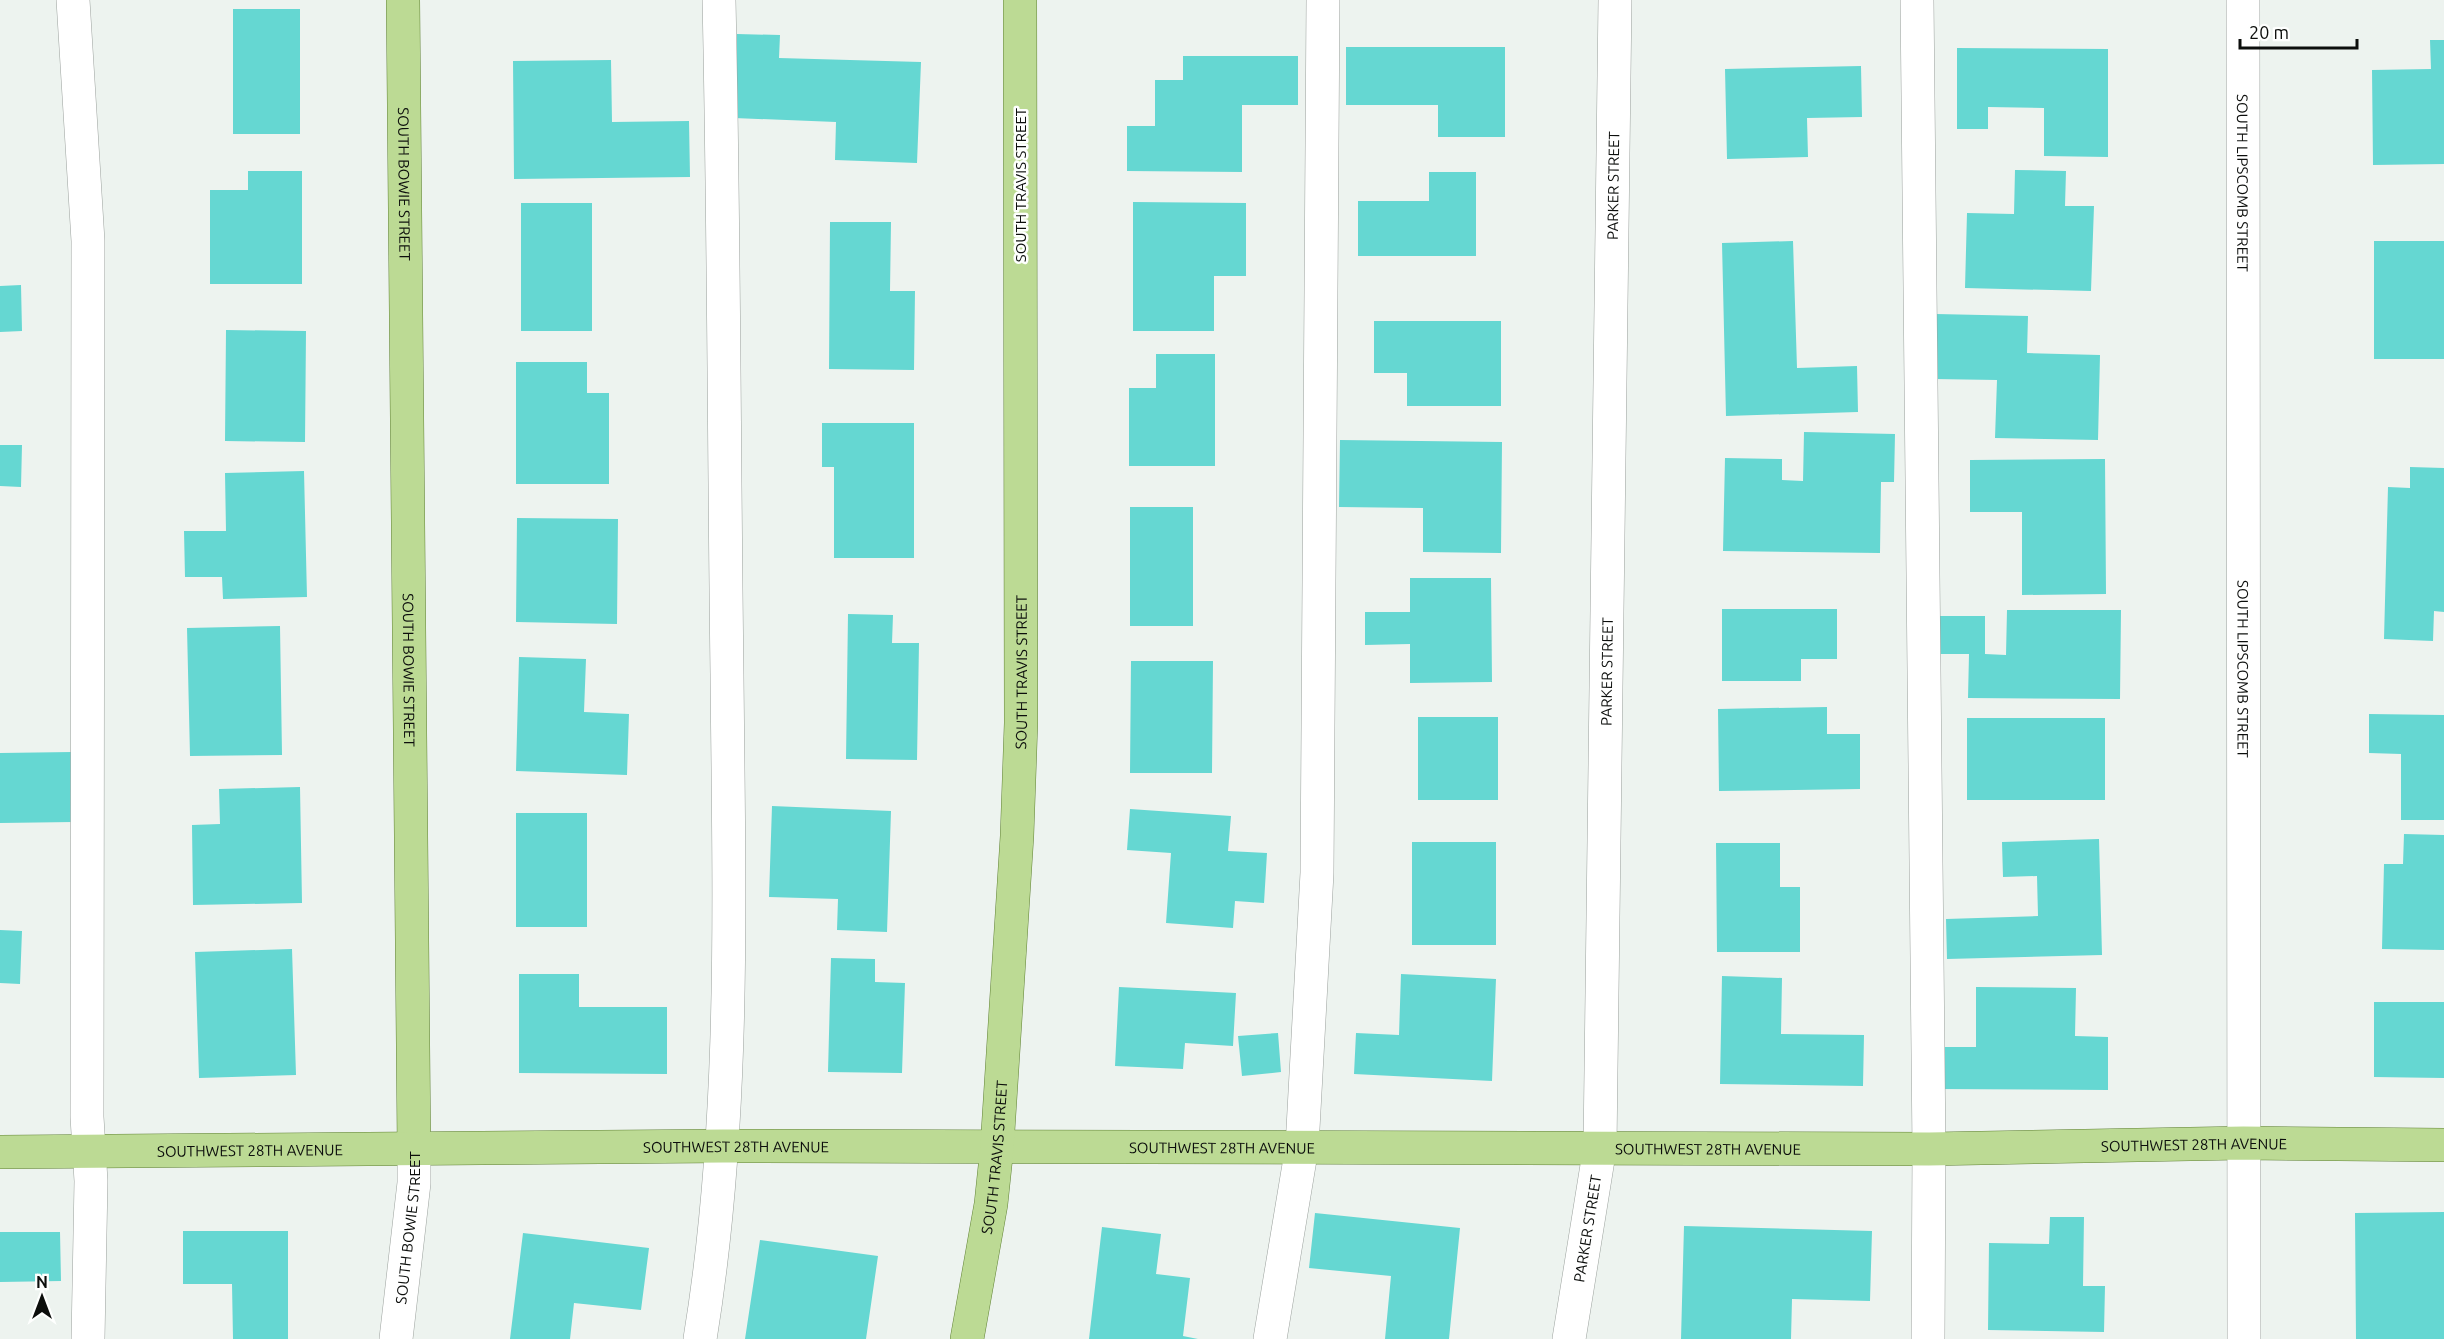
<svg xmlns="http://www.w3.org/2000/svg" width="2444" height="1339" font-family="Ubuntu,sans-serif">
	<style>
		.building { fill: #65d7d2 }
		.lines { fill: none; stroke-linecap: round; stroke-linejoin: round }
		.minor-casing { stroke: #9ba19d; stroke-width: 34 }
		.major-casing { stroke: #618236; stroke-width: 34 }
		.minor { stroke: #fff; stroke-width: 33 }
		.major { stroke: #bcda94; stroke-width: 33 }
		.labels { text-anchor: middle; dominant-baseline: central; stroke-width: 5; stroke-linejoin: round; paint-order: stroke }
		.street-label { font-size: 15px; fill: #0c0e0c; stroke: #fefffe }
	</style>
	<rect width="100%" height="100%" fill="#edf3ef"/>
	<path class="building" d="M233,9H300V134H233Z
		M737,34L780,35L779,58L921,62L917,163L835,160L836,122L734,118Z
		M2430,40H2444V164L2373,165L2372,70L2431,69Z
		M1346,47H1505V137H1438V105H1346Z
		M1957,48L2108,49V157L2044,156V108L1988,107V129H1957Z
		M1183,56H1298V105H1242V172L1127,171V126H1155V80H1183Z
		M611,60L612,122L689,121L690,177L514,179L513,61Z
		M1861,66L1862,117L1807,118L1808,157L1727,159L1725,69Z
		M2015,170L2066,171L2065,206H2094L2091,291L1965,288L1967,213L2014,214Z
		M248,171H302V284H210V190H248Z
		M1429,172H1476V256H1358V201H1429Z
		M1133,202L1246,203V276H1214V331H1133Z
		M521,203H592V331H521Z
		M830,222H891L890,291H915L914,370L829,369Z
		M1793,241L1797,368L1857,366L1858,412L1726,416L1722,243Z
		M2374,241H2444V359H2374Z
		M21,285L22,331L0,332V286Z
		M1936,314L2028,316L2027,353L2100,355L2098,440L1995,438L1997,380L1934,379Z
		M1374,321H1501V406H1407V373H1374Z
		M226,330L306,331L305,442L225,441Z
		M1156,354H1215V466H1129V388H1156Z
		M516,362H587V393H609V484H516Z
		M822,423H914V558H834V467H822Z
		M1804,432L1895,434L1894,482H1881L1880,553L1723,551L1725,458L1782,459V480L1803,481Z
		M1340,440L1502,442L1501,553L1423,552V508L1339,507Z
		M0,445H22L21,487L0,486Z
		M2105,459L2106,594L2022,595V512H1970V460Z
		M2410,467L2444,468V612L2434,611L2433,641L2384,639L2388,487L2410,488Z
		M304,471L307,597L223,599L222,577H185L184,531H226L225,473Z
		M1130,507H1193V626H1130Z
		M517,518L618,519L617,624L516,622Z
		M1410,578H1491L1492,682L1410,683V644L1365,645V612H1410Z
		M1722,609H1837V659H1801V681H1722Z
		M2007,610H2121L2120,699L1968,698L1969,654H1940V616H1985V654L2006,655Z
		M848,614L893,615L892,643H919L917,760L846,759Z
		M280,626L282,755L190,756L187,628Z
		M519,657L586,659L584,712L629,714L627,775L516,771Z
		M1131,661H1213L1212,773H1130Z
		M1827,707V734H1860V789L1719,791L1718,709Z
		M2369,714L2444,715V820H2401V754L2369,753Z
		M1418,717H1498V800H1418Z
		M1967,718H2105V800H1967Z
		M72,752L73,822L0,823V753Z
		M300,787L302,903L193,905L192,825L220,824L219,789Z
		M772,806L891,811L887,932L837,930L838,899L769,897Z
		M1130,809L1231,816L1228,851L1267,853L1264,903L1235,901L1233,928L1166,923L1171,853L1127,850Z
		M516,813H587V927H516Z
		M2404,834L2444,835V950L2382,949L2384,864H2403Z
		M2099,839L2102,955L1947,959L1946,919L2038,916L2037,876L2003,877L2002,842Z
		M1412,842H1496V945H1412Z
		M1716,843H1780V887H1800V952H1717Z
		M0,930L22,931L20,984L0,983Z
		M292,949L296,1075L199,1078L195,952Z
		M831,958L875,959V982L905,983L902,1073L828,1072Z
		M519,974H579V1007H667V1074L519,1073Z
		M1401,974L1496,979L1492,1081L1354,1074L1356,1033L1399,1035Z
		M1722,976L1782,978L1781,1034L1864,1035L1863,1086L1720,1084Z
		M1119,987L1236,993L1233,1046L1185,1043L1183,1069L1115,1066Z
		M1976,987L2076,988L2075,1036L2108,1037V1090L1937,1089L1938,1047H1976Z
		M2374,1002H2444V1078L2374,1077Z
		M1278,1033L1281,1072L1242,1076L1238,1036Z
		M2444,1212V1339H2356L2355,1213Z
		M1315,1213L1460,1228L1449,1339H1385L1391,1276L1309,1268Z
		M2050,1217H2084L2083,1286H2105L2104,1332L1988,1330L1989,1243L2049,1244Z
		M1684,1226L1872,1231L1870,1301L1792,1299L1791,1339H1681Z
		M1102,1227L1161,1234L1156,1274L1190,1278L1183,1336L1198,1339H1089Z
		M183,1231H288V1339H233L232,1284H183Z
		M0,1232H60L61,1281L0,1282Z
		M523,1233L649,1248L641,1310L574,1303L570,1339H510Z
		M760,1240L878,1256L866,1339H745Z"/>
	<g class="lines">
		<g class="minor-casing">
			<g id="minor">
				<path d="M73,0L88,241L87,1117L91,1181L88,1339"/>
				<path d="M1917,0L1929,1149L1928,1339"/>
				<path id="s1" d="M2243,0L2244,1339"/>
				<path id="s2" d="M396,1339L414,1183V1149"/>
				<path d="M700,1339C736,1119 729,896 727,674C724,449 724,224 719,0"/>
				<path d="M1270,1339L1302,1147L1317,873L1323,0"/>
				<path id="s3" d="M1569,1339L1600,1147L1615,0"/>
			</g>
		</g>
		<g class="major-casing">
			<g id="major">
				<path id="s4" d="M403,0L414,1149"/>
				<path id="s5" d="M0,1152L723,1146L1929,1149L2243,1143L2444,1145"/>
				<path id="s6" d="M967,1339L991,1204L997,1147L1017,836L1021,723L1020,0"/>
			</g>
		</g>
		<use href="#minor" class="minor"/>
		<use href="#major" class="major"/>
	</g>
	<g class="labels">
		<g class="street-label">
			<text stroke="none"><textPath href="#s4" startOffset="184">SOUTH BOWIE STREET</textPath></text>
			<text stroke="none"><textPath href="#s1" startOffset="183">SOUTH LIPSCOMB STREET</textPath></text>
			<text transform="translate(1020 185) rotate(-90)">SOUTH TRAVIS STREET</text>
			<text stroke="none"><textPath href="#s3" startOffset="1156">PARKER STREET</textPath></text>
			<text stroke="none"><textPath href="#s4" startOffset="670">SOUTH BOWIE STREET</textPath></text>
			<text stroke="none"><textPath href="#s1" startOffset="669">SOUTH LIPSCOMB STREET</textPath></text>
			<text stroke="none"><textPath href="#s6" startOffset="670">SOUTH TRAVIS STREET</textPath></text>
			<text stroke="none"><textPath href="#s3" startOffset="670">PARKER STREET</textPath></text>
			<text stroke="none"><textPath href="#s5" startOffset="2194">SOUTHWEST 28TH AVENUE</textPath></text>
			<text stroke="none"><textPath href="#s5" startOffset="736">SOUTHWEST 28TH AVENUE</textPath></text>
			<text stroke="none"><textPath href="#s5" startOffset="1222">SOUTHWEST 28TH AVENUE</textPath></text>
			<text stroke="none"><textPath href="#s5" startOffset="1708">SOUTHWEST 28TH AVENUE</textPath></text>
			<text stroke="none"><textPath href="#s5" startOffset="250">SOUTHWEST 28TH AVENUE</textPath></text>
			<text stroke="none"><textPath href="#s6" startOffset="184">SOUTH TRAVIS STREET</textPath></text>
			<text stroke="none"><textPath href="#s2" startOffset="112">SOUTH BOWIE STREET</textPath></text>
			<text stroke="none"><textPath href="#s3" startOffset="112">PARKER STREET</textPath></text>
		</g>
	</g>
	<g transform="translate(42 1297)" stroke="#fefffe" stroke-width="4.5" paint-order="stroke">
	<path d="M0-4.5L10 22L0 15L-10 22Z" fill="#0c0e0c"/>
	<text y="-9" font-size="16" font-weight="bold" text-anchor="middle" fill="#0c0e0c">N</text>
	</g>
	<path d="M2240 39v9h117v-9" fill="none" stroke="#0c0e0c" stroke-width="3"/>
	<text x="2249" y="39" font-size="18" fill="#0c0e0c" stroke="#fefffe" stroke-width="4.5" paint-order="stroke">20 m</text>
</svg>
